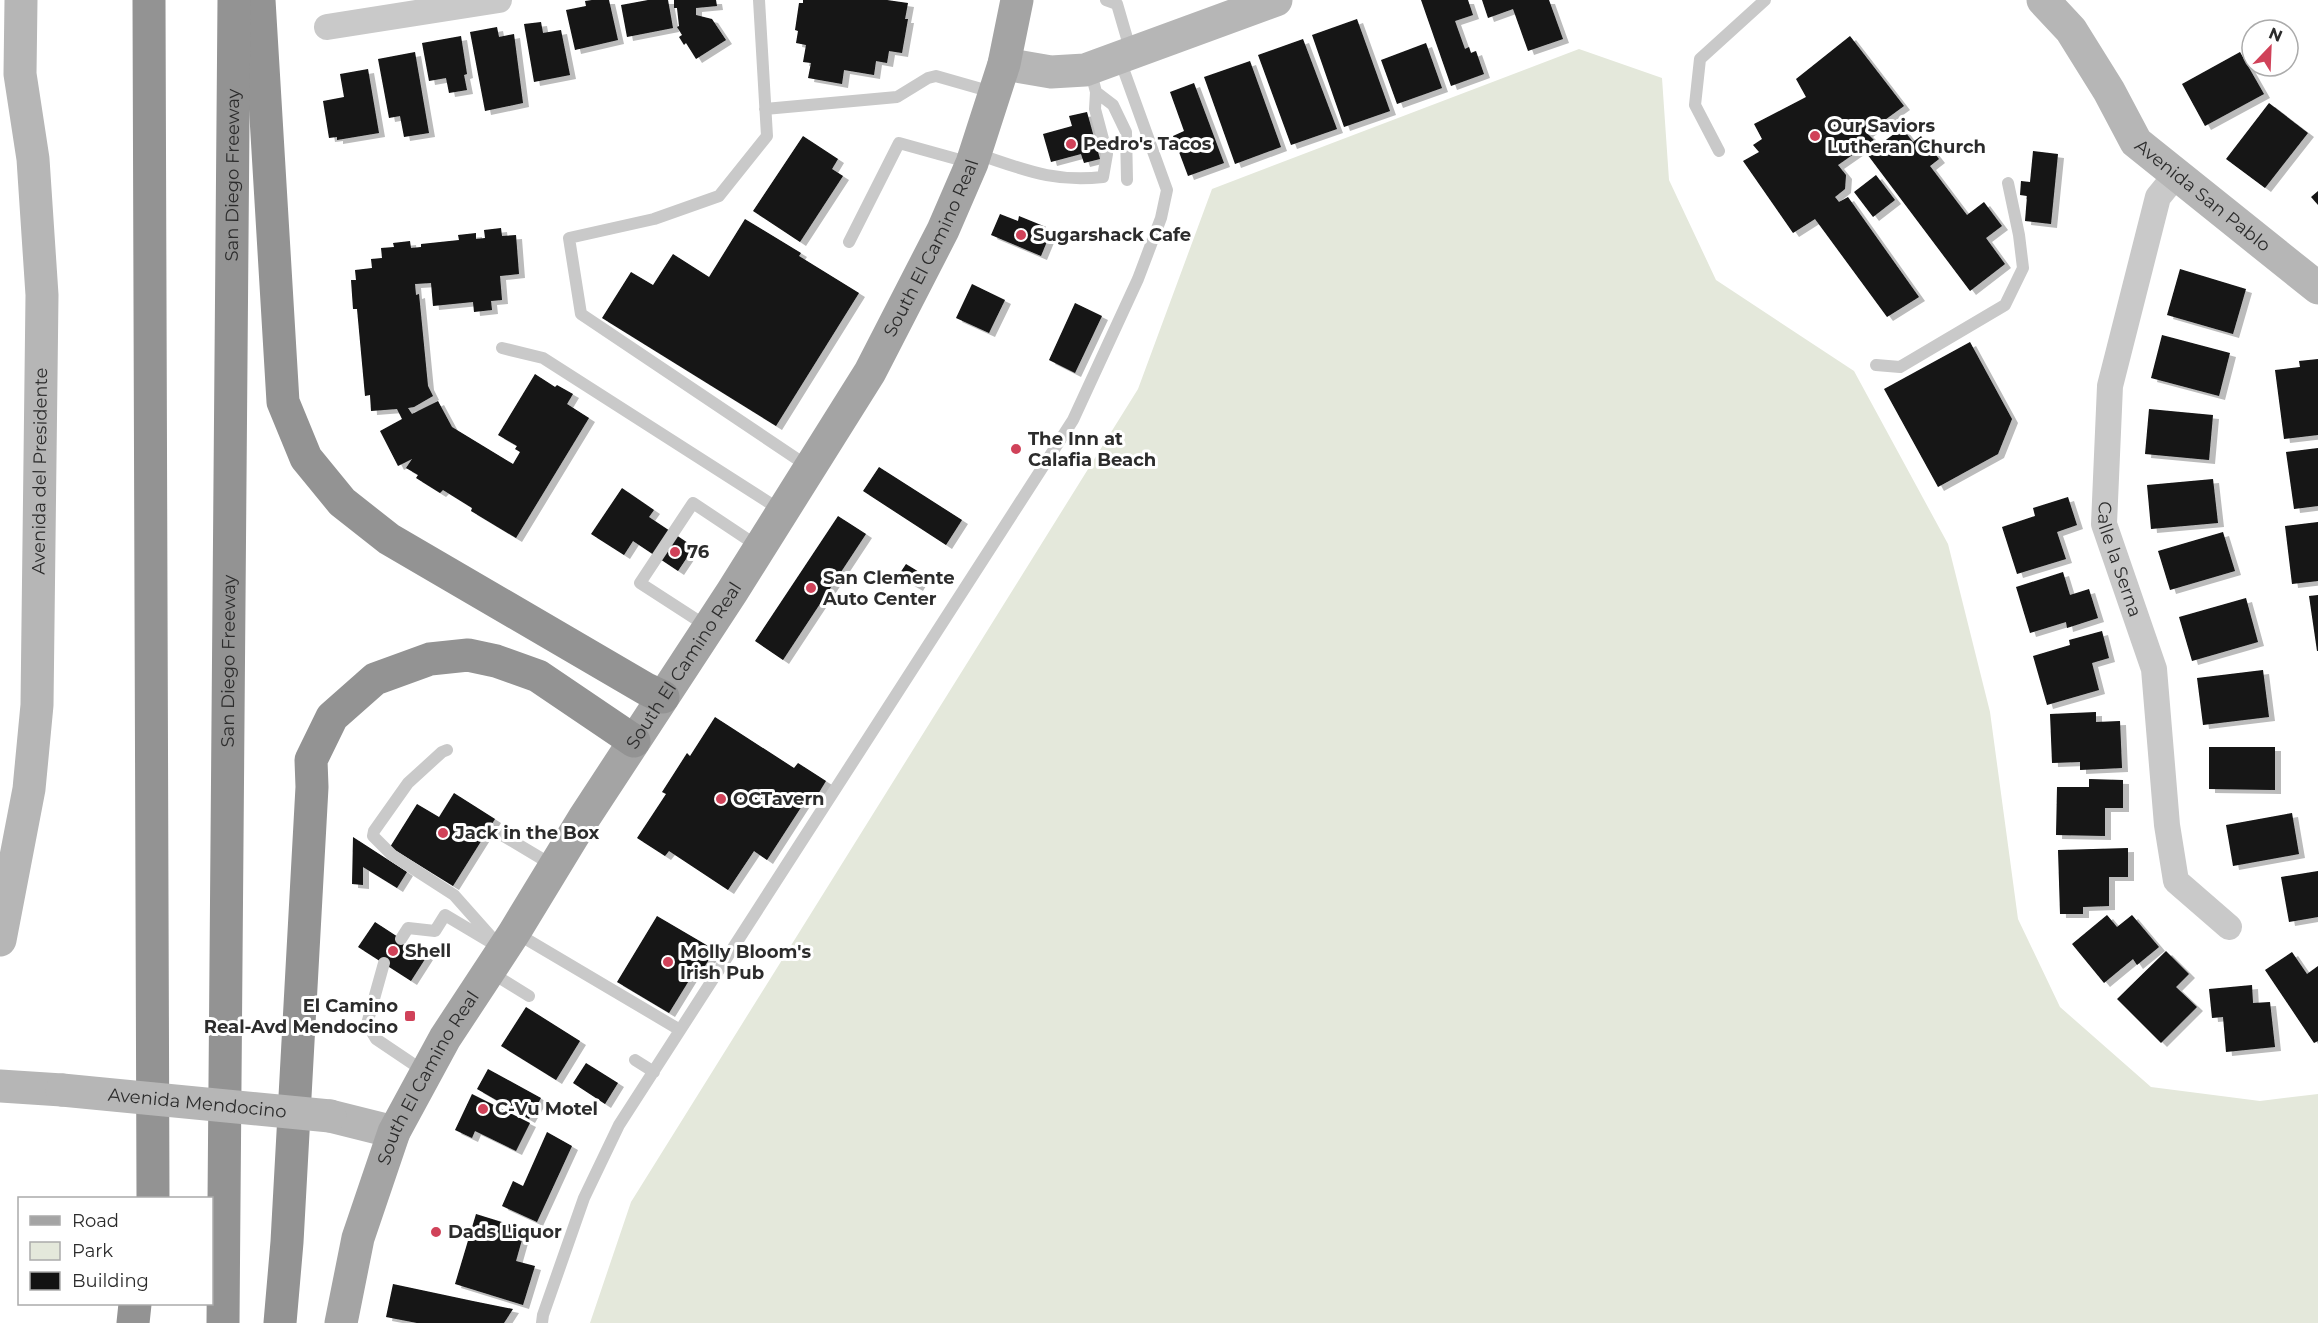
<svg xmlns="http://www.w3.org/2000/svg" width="2318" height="1323" font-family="Montserrat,sans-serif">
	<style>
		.green { fill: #e4e8db }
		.building { fill: #131313; filter: url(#shadow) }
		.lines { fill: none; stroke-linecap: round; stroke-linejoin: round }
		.lane { stroke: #c9c9c9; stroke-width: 12 }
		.street { stroke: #c9c9c9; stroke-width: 26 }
		.secondary { stroke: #b6b6b6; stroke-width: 33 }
		.primary { stroke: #a4a4a4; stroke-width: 33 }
		.highway { stroke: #939393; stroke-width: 33 }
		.secondary-bridge { stroke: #b6b6b6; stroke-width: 33 }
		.poi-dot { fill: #d04259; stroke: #fff; stroke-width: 2 }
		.labels { text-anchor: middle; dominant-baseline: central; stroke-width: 6; stroke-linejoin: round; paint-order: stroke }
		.poi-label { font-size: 18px; font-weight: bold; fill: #2c2c2c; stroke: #fff; text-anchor: start }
		.street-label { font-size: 18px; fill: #2c2c2c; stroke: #fff }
	</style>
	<defs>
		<filter id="shadow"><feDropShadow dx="6" dy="4" stdDeviation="0" flood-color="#0004"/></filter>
	</defs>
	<rect width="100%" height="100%" fill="#fff"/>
	<path class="green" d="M1579,49L1662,78L1669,180L1716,280L1854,371L1948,544L1990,712L2018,919L2060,1007L2151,1087L2260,1101L2318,1094V1323H590L631,1202L1138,389L1212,189Z"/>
	<path class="building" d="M592,0H609L618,40L575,50L566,10L586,6L585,1Z
		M648,0H668L673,28L627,37L621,5Z
		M674,0H716L717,6L696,8V15L712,19L726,40L696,59L686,43L684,45L679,37L682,35L677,27L679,26L677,8H674Z
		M803,0H887L908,3L905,19H908L902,53L889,51L887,63L876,61L874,75L844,70L842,84L808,78L811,63L803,62L806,45L796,43L798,31L795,30L799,3H803Z
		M1421,0H1468L1473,15L1455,21L1465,49L1469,47L1471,53L1476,51L1484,74L1451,86Z
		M1482,0H1549L1563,39L1528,51L1513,9L1488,18Z
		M1357,19L1390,111L1344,127L1312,35Z
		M541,22L543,33L561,30L570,75L534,82L524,24Z
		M497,27L499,37L514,34L523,103L485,111L470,32Z
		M461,36L467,74L464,75L467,90L449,93L446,78L429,81L422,43Z
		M1850,36L1904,106L1867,133L1874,140L1838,165L1846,175L1845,189L1835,197L1839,202L1848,197L1919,297L1887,317L1815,219L1793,233L1743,161L1759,152L1753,145L1762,139L1754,124L1806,97L1796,79Z
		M1303,39L1337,129L1291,145L1258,55Z
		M1426,43L1442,88L1397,104L1381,60Z
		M415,52L429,133L404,137L400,116L389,118L378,59Z
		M2240,52L2264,94L2205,126L2182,84Z
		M1250,61L1281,147L1235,164L1204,77Z
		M368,69L379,133L337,140V137L329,138L323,101L344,97L340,74Z
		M1194,83L1224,163L1188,176L1173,136L1184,131L1170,92Z
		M2269,103L2308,133L2265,188L2226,159Z
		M1087,112L1100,159L1084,163L1081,154L1051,162L1043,134L1072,126L1069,116Z
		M1902,128L1913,142L1921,136L1939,159L1930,166L1967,215L1984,202L2002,226L1986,238L2005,264L1970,291L1867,154Z
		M803,136L838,159L832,169L843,176L800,242L753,211Z
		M2033,151L2058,154L2051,224L2025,221L2027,196L2020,195L2021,181L2030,182Z
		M1876,175L1895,200L1873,217L1854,192Z
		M2318,191V205L2311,197Z
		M1000,214L1018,221L1019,216L1046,227L1044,231L1050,234L1041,256L991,235Z
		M745,219L801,253L799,256L859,293L776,426L602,318L631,272L653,285L673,254L709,277Z
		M501,228L502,236L516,235L519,274L500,276L502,300L491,301L492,310L474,312L473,302L433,306L431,283L415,284L416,295L419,294L428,386L433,396L414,407L408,408L412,414L438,401L452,427L513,464L520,452L515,449L517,446L498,435L535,374L555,387L557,385L573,394L567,404L589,418L516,538L471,511L472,508L443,490L440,493L416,478L418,475L406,468L412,459L398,466L380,431L402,419L397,409L371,411L370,395L365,396L357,309H353L351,280H356L355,270L372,268L371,259L382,258L381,248L394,247L393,243L410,241L411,248L421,247V244L459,240L458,235L476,233V239L485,238L484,230Z
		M2180,269L2246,289L2233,334L2167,315Z
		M972,284L1005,300L989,333L956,318Z
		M1075,303L1102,316L1075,373L1049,360Z
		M2162,335L2230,353L2219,396L2151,378Z
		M1970,342L2012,419L1998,454L1938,487L1884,389Z
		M2318,359V435L2284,439L2275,370L2300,367L2299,361Z
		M2149,409L2213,415L2209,460L2145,454Z
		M2318,448V506L2294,509L2286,452Z
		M879,467L962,520L946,545L863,491Z
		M2213,479L2218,523L2151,529L2147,485Z
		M622,488L654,510L649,517L694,547L678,571L633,541L624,555L591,534Z
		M2068,497L2077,525L2057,532L2066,559L2017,574L2002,527L2035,516L2033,508Z
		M838,516L866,534L783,660L755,641Z
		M2318,522V581L2292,584L2285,526Z
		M2223,532L2235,571L2170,590L2158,551Z
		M906,564L924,575L917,587L898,576Z
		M2063,572L2070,595L2089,589L2098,618L2067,628L2066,622L2030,633L2016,587Z
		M2318,595V651H2317L2309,596Z
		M2246,598L2258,642L2192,661L2179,617Z
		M2102,631L2109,658L2092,663L2099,690L2047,705L2033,656L2070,645L2069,640Z
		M2263,670L2269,717L2203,725L2197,678Z
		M2096,712V722L2120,721L2122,768L2080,770V762L2052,763L2050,714Z
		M715,717L794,768L798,763L826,781L815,799L809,795L767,860L754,851L728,890L669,851L665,856L637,838L666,794L662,792L687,753L690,756Z
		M2209,747H2275V790L2209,789Z
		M2089,779L2123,780V808H2105V836L2056,835L2057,787H2089Z
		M454,793L495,819L453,886L390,847L417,804L439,817Z
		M2292,813L2299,854L2233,866L2226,825Z
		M353,837L407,872L397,888L363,867V885L352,884Z
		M2128,848V877H2109V906L2083,907V914H2060L2058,850Z
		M2318,871V917L2289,922L2281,877Z
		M2107,915L2117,927L2132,915L2159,947L2137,965L2133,959L2104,983L2072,944Z
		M657,916L715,950L698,977L693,974L669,1013L617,982Z
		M375,922L427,956L411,981L358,947Z
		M2166,951L2189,974L2176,987L2197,1007L2161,1043L2117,999Z
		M2292,952L2307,974L2318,966V1041L2314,1043L2265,970Z
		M2252,985L2253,1003L2270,1002L2275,1047L2226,1052L2223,1017L2212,1018L2209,989Z
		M526,1007L580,1041L556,1080L501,1046Z
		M586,1063L618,1083L605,1104L573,1083Z
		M488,1069L541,1098L529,1119L477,1089Z
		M472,1094L530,1123L516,1151L475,1131L472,1138L455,1130Z
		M547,1132L572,1146L537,1222L502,1206L513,1181L523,1186Z
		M476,1214L525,1229L516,1261L535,1266L523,1305L455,1284Z
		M393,1284L473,1301L513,1309L504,1323H417L386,1317Z"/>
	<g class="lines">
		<path class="lane" d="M759,0L767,136L719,196L654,219L569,238L581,314L809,467
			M1106,0L1117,4L1131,52
			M1096,92L1113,105L1126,132L1127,180
			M765,109L897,97L928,78L936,76L992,92
			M1719,151L1695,105L1700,59L1765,0
			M977,154C1023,169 1053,183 1103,177L1107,154L1095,109L1096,92L1090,69
			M849,242L899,143L971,163
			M502,348L543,358L782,511
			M1876,365L1900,367L2005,305L2023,268L2019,235L2008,183
			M708,627L640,583L693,503L759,547
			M447,750L442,752L408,783L374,831L373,836L392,855L454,895L502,949
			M502,835L554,866
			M516,933L680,1030
			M401,939L408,928L435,931L445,915L492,943
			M384,963L367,1024L376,1039L425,1072
			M490,972L529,996
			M635,1060L654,1072
			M542,1323L543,1315L584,1198L619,1125L1073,420L1138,279L1161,218L1167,190L1120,60"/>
		<g class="street">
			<path d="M327,27L499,0"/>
			<path id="s1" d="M2176,175L2158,197L2110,386L2104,524L2154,669L2167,825L2176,881L2229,927"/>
		</g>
		<g class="secondary">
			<path id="s2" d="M2043,0L2071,30L2109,91L2136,142L2318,288"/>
			<path d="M1004,64L1051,72L1085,70L1276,0"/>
			<path id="s3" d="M0,940L29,789L37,705L42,295L33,159L20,74L21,0"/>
			<path d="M0,1086L62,1090"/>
			<path d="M330,1116L394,1132"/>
		</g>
		<path class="primary" id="s4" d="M341,1323L358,1238L394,1132L445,1038L514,933L584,818L732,592L870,372L943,230L972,163L1004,64L1017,0"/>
		<g class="highway">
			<path d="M149,0L153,1198"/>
			<path d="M259,0L283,402L306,458L342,502L389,539L646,689L663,697"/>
			<path d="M133,1323L135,1304"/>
			<path id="s5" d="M223,1323L234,0"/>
			<path d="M280,1323L287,1242L312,787L311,760L332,717L375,679L430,659L468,655L496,661L538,676L634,741"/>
		</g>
		<path class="secondary-bridge" id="s6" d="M62,1090L330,1116"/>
	</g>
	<g class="poi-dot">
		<circle cx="1815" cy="136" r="6"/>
		<circle cx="1071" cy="144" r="6"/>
		<circle cx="1021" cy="235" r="6"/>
		<circle cx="1016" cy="449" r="6"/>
		<circle cx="675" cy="552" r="6"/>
		<circle cx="811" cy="588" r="6"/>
		<circle cx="721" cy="799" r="6"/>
		<circle cx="443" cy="833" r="6"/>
		<circle cx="393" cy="951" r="6"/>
		<circle cx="668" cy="962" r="6"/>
		<rect x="404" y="1010" width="12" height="12" rx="3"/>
		<circle cx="483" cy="1109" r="6"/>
		<circle cx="436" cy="1232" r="6"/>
	</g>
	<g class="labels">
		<g class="poi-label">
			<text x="1827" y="126">Our Saviors<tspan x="1827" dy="21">Lutheran Church</tspan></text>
			<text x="1083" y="144">Pedro's Tacos</text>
			<text x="1033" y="235">Sugarshack Cafe</text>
			<text x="1028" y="439">The Inn at<tspan x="1028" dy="21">Calafia Beach</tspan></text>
			<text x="687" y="552">76</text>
			<text x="823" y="578">San Clemente<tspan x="823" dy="21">Auto Center</tspan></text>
			<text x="733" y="799">OCTavern</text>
			<text x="455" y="833">Jack in the Box</text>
			<text x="405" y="951">Shell</text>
			<text x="680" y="952">Molly Bloom's<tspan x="680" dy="21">Irish Pub</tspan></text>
			<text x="398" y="1006" text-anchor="end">El Camino<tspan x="398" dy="21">Real-Avd Mendocino</tspan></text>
			<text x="495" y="1109">C-Vu Motel</text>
			<text x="448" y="1232">Dads Liquor</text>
		</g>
		<g class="street-label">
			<text stroke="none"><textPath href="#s5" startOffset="1148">San Diego Freeway</textPath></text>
			<text stroke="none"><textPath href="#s2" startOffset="256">Avenida San Pablo</textPath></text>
			<text stroke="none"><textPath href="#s4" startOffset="1234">South El Camino Real</textPath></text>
			<text stroke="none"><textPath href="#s3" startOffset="472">Avenida del Presidente</textPath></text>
			<text stroke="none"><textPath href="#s1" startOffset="399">Calle la Serna</textPath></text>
			<text stroke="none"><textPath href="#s5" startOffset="662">San Diego Freeway</textPath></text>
			<text stroke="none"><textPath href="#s4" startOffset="748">South El Camino Real</textPath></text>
			<text stroke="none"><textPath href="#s4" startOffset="262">South El Camino Real</textPath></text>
			<text stroke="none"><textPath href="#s6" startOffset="136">Avenida Mendocino</textPath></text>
		</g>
	</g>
	<rect x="18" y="1197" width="195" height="108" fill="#ffffff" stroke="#ababab" stroke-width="1.5"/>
	<rect x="30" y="1216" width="30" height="9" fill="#a4a4a4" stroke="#ababab" stroke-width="1.5"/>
	<text x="72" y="1227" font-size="18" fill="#2c2c2c">Road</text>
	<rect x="30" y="1242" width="30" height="18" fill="#e4e8db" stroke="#ababab" stroke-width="1.5"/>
	<text x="72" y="1257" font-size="18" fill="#2c2c2c">Park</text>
	<rect x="30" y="1272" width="30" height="18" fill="#131313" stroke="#ababab" stroke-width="1.5"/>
	<text x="72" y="1287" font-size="18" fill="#2c2c2c">Building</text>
	<g transform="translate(2270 48) rotate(23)"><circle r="28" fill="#ffffff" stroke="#ababab" stroke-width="1.5"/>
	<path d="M0-4.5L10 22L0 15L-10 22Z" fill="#d04259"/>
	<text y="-9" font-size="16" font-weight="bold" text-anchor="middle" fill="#2c2c2c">N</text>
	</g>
</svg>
